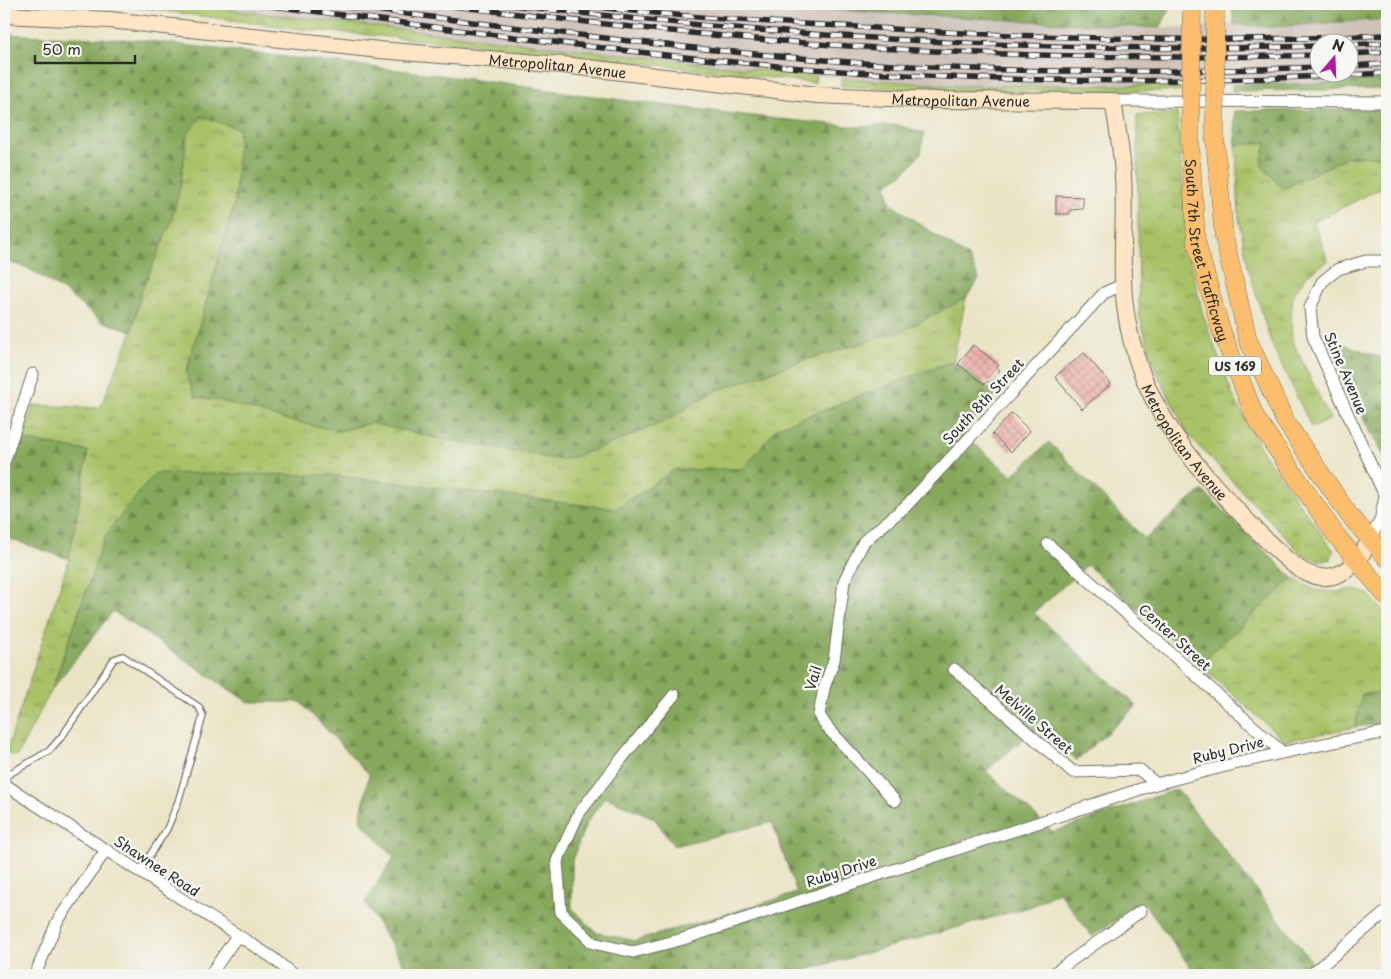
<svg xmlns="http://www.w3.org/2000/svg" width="1391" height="979" font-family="'Playpen Sans',sans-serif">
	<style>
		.railway { fill: #cec2b9; fill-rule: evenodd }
		.grass { fill: url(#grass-tufts); stroke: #6a764a }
		.forest { fill: url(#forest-firs); stroke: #586a44; fill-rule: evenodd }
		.building { fill: url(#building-cross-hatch) }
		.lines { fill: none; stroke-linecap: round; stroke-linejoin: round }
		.lane-casing { stroke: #6e6c61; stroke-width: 8 }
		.street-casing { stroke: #6e6c61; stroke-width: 13 }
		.secondary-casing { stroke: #6e6c61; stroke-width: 18 }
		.primary-casing { stroke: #6e6c61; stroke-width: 19 }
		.lane { stroke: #fff; stroke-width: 5.5 }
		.street { stroke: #fff; stroke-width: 11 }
		.secondary { stroke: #fde5c5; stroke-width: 16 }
		.primary { stroke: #fbbe6e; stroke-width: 18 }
		.rail-casing { stroke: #2b2b2b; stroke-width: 5.5 }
		.rail { stroke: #f6f6f2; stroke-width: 4; stroke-dasharray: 11; stroke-linecap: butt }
		.primary-bridge-casing { stroke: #6e6c61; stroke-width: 19; stroke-linecap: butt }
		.primary-bridge { stroke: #fbbe6e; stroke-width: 18 }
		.labels { text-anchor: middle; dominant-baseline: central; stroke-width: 5; stroke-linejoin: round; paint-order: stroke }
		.shield { fill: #f6f6f2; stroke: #686867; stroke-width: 1 }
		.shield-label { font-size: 12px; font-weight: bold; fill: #2b2b2b }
		.street-label { font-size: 14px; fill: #2b2b2b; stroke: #f6f6f2 }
	</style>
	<defs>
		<pattern id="grass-tufts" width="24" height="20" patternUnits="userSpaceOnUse" patternTransform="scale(1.25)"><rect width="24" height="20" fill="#a9c268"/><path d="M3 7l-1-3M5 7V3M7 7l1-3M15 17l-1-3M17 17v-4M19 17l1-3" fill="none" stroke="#8a9e56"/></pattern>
		<pattern id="forest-firs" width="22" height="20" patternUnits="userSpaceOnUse" patternTransform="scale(1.25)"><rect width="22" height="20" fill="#86a85c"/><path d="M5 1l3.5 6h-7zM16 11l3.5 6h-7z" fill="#6e894c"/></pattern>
		<pattern id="building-cross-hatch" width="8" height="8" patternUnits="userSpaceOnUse" patternTransform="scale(1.25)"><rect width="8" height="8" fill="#edb0a9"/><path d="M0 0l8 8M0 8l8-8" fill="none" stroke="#c08f8a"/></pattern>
	</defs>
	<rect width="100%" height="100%" fill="#f6f6f2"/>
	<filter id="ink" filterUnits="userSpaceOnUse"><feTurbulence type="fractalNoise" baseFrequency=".02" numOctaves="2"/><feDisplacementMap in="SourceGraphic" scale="10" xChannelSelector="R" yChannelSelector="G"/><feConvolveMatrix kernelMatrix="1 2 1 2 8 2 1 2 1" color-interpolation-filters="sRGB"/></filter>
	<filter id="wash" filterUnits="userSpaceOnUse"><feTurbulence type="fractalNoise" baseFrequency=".0096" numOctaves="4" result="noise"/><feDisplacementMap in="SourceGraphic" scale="20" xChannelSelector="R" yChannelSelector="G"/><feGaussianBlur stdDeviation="1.12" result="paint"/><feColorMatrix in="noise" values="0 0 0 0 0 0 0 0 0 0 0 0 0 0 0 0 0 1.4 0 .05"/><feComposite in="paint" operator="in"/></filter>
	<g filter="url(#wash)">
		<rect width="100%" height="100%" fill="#eae4c5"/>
		<path class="railway" d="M178,4H721L1160,28L1234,24L1270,27L1387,19V79L1335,83L1232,85L961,86L789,74ZM1318,42H1348V72H1318Z"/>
		<path class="grass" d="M92,4H178L816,76L815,83L539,51L292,28L140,8Z
			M841,78L961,86L1181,85V91H974L914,90L841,86Z
			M1177,113L1188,250L1203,315L1232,394L1264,454L1334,551L1330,560H1318L1302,554L1188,435L1155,369L1139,315L1137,115Z
			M201,116L239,129L235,201L186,373L195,397L221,401L339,431L371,423L437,438L489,446L670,419L712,392L802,361L902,331L966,298L953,361L778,427L743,469L674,470L616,509L330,475L106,534L52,689L17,756L6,753L69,559L88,451L22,440L33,405L100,408L132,331L141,292L171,222L180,188L187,135Z
			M1266,142L1283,189L1347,157L1387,156V190L1379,189L1314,222L1328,261L1307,275L1293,295L1291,317L1292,340L1330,419L1312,428L1271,343L1248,267L1239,218L1236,145Z
			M1293,578L1315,590L1336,592L1353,589L1368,594L1387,614V692L1362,695L1355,727L1285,741L1199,664Z"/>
		<path class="forest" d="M721,4H1169V10L1160,28Z
			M1232,4H1387V19L1270,27L1234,24Z
			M4,34L140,40L432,74L629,101L769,118L859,127L897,125L924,133L921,153L905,172L886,185L891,204L969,258L979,279L966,298L902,331L802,361L712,392L670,419L604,447L561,460L437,438L371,423L339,431L290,421L221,401L195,397L186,373L235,201L239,129L201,116L187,135L180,188L171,222L141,292L132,331L101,321L64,291L26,267L4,261Z
			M1387,79V89L1232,91V85L1335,83Z
			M1387,109V156L1347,157L1283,189L1261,165L1266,142L1236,145L1234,111Z
			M1328,338L1387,360V461L1367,426Z
			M953,361L997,395L962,433L1012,476L1049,442L1145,539L1202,490L1293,578L1199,664L1087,565L1034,613L1137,706L1077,760L1036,728L986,771L1053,832L1177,789L1311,961L1295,975H1196L1143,902L1092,936L1059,892L1030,907L789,975H410L365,903L394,857L360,821L369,774L300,702H248L113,611L52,689L106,534L155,473L330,475L616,509L674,470L743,469L778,427ZM605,797L654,818L674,846L772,822L797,893L635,941L596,932L572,908V860L586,824Z
			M22,440L88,451L69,559L4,537V496Z
			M1387,692V723L1355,727L1362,694Z"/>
		<g id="blocks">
			<path class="building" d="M1056,196L1083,197V209L1070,210V214H1056Z
				M973,345L999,365L996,367L1000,370L990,383L987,381L984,384L958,364Z
				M1084,353L1111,384L1082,409L1055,377Z
				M1012,413L1030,431L1011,452L992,434Z"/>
		</g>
	</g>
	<g filter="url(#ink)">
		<use href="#blocks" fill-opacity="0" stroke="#6e6c61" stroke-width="1"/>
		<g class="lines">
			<g class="lane-casing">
				<path id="lane" d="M4,777L49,751L63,735L114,659L123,656L199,707L203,716L178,802L167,829L139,872"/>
			</g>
			<g class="street-casing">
				<path id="street" d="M1113,101L1387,102
					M4,462L33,374
					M1370,539L1380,521L1385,496L1313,337L1310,308L1322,282L1338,269L1366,261H1387
					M1048,544L1282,752
					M954,669L1073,772L1140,770L1156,784
					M674,695L622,758L579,813L557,861L561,912L593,943L633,952L683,939L1156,784C1232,763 1309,746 1387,732
					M4,784L273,958L293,975
					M895,801L827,727L819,715L824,688L834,660L844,581L864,541L906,506L1104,293L1124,284
					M35,975L57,922L106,850
					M210,975L237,936
					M1051,975L1141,911
					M1310,975L1387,911"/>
			</g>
			<g class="secondary-casing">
				<g id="secondary">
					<path id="s1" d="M4,15L110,20L379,50L563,65L817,95L936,100L1113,101C1117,126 1122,151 1123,177C1126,222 1119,268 1126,313C1138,395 1182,453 1238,511C1254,528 1271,546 1289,561C1312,581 1333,584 1356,562C1362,556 1366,546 1370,539"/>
				</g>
			</g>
			<g class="primary-casing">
				<g id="primary">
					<path d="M1215,140L1224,237L1248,340L1285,421L1349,515L1387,558"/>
					<path id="s2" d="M1190,141L1196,241L1220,327L1255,417L1335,534L1387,597"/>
				</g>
			</g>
			<use href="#lane" class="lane"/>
			<use href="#street" class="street"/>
			<use href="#secondary" class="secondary"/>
			<use href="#primary" class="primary"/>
			<g class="rail-casing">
				<path id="rail" d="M257,4C438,27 619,53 801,68C995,84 1192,84 1387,73
					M326,4C505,26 683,50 863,63C1014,74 1167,73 1318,67
					M437,4C525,15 613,26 702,34C907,54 1113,61 1318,55
					M503,4C773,37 1046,54 1318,46
					M573,4C679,18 785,23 892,29C1057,39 1222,43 1387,35
					M1348,45L1387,43
					M1348,54L1387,52
					M1348,66L1387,64"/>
			</g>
			<use href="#rail" class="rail"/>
			<g class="primary-bridge-casing">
				<path id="primary-bridge" d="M1215,4V140
					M1190,141L1192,4"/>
			</g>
			<use href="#primary-bridge" class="primary-bridge"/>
		</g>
	</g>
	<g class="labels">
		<rect class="shield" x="1209" y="356.5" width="52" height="19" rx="4"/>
		<g class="shield-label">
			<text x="1235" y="366">US 169</text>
		</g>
		<g class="street-label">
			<text stroke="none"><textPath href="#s1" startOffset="556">Metropolitan Avenue</textPath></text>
			<text stroke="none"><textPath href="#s1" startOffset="961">Metropolitan Avenue</textPath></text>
			<text stroke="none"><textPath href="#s2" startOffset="111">South 7th Street Trafficway</textPath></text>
			<text transform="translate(1346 373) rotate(67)">Stine Avenue</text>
			<text transform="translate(983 401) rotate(-47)">South 8th Street</text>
			<text stroke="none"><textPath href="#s1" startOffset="1470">Metropolitan Avenue</textPath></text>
			<text transform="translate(1175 637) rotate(42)">Center Street</text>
			<text transform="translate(813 678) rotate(-73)">Vail</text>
			<text transform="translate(1034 719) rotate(41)">Melville Street</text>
			<text transform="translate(1228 750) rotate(-14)">Ruby Drive</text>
			<text transform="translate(157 866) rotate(33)">Shawnee Road</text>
			<text transform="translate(841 871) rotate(-18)">Ruby Drive</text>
		</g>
	</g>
	<rect width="1391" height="979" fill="none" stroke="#f6f6f2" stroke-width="20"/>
	<g transform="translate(1334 58) rotate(19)"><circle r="24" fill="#f6f6f2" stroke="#a5a5a2"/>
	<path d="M0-4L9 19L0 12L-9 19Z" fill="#b5179e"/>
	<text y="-8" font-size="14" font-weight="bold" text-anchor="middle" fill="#2b2b2b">N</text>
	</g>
	<path d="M35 55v8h100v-8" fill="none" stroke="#2b2b2b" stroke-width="2.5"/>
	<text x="42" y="55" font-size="15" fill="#2b2b2b" stroke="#f6f6f2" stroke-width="4" paint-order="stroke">50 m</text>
</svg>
